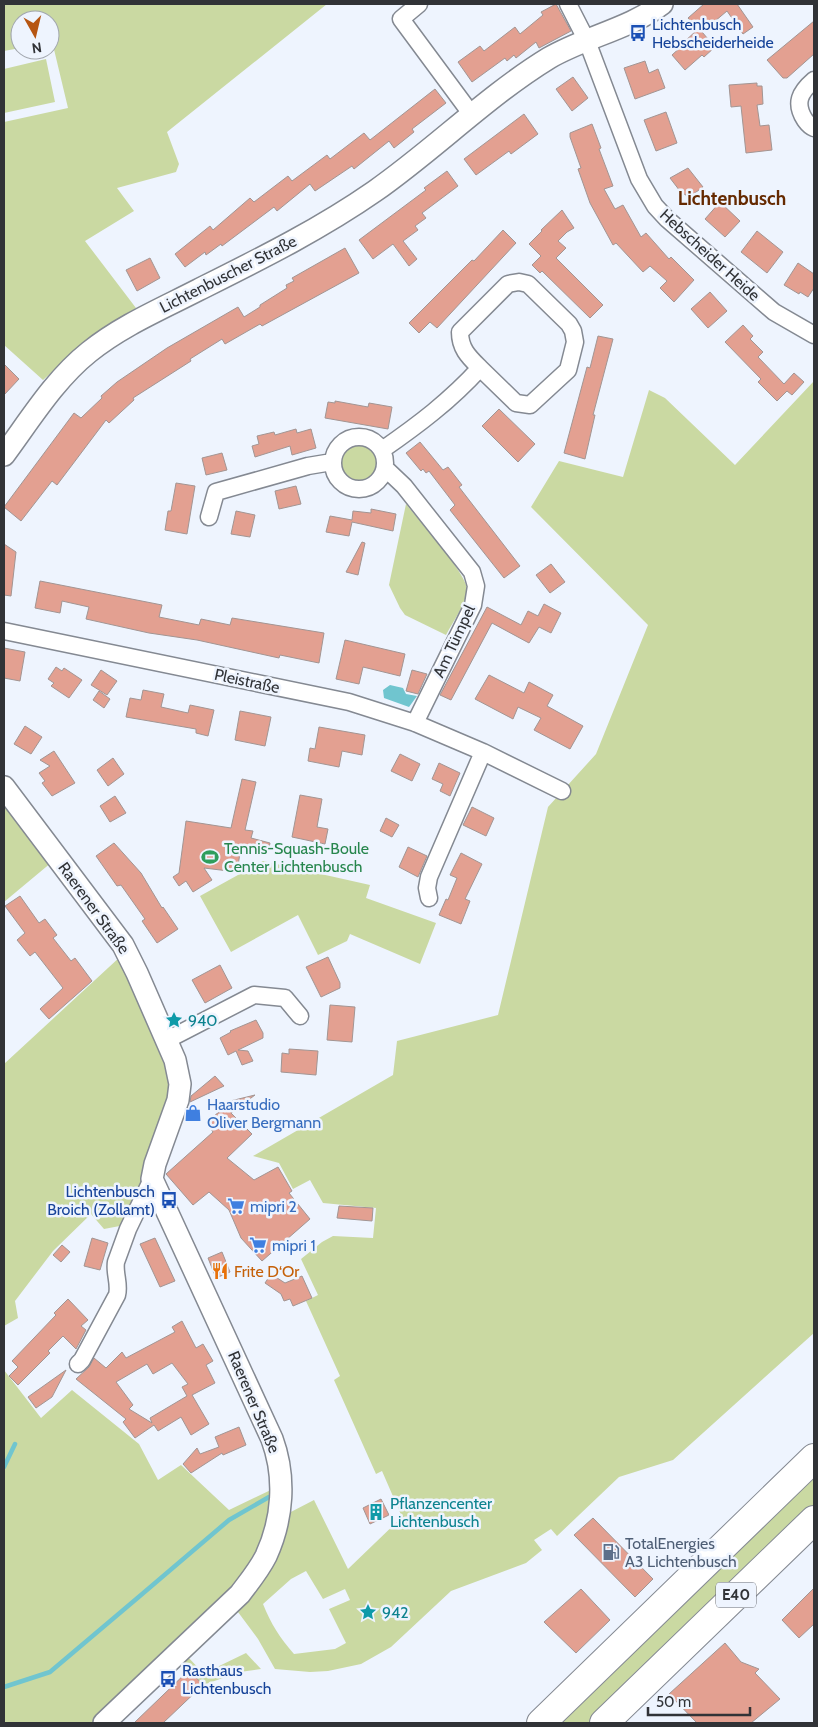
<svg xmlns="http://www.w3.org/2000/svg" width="818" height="1727" font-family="Cabin,sans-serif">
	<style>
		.green { fill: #cad9a2; fill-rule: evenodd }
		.water { fill: #70c5cf }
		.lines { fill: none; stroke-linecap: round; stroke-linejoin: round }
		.stream { stroke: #70c5cf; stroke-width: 4.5 }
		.building { fill: #e3a091; stroke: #a29593; fill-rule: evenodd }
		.minor-casing { stroke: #848992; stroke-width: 19 }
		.tertiary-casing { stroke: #848992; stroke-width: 24 }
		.motorway-casing { stroke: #848992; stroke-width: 30 }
		.minor { stroke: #fff; stroke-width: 16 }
		.tertiary { stroke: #fff; stroke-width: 21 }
		.motorway { stroke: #fff; stroke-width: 28 }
		.labels { text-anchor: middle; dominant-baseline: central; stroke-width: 5; stroke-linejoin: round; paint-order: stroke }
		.shield { fill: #eef4fe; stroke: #6a6d73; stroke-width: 1 }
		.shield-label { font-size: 15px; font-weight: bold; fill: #313337 }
		.transit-label { font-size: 16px; fill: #164399; stroke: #eef4fe; text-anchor: start }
		.street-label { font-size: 16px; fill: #313337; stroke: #eef4fe }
		.leisure-label { font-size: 16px; fill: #27864d; stroke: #eef4fe; text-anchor: start }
		.culture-label { font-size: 16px; fill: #0d838f; stroke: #eef4fe; text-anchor: start }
		.shop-label { font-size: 16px; fill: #366cbe; stroke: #eef4fe; text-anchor: start }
		.food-label { font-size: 16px; fill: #c56008; stroke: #eef4fe; text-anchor: start }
		.service-label { font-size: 16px; fill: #4e5e75; stroke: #eef4fe; text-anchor: start }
		.quarter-label { font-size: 19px; font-weight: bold; fill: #652900; stroke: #eef4fe }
	</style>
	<rect width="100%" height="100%" fill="#eef4fe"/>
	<path class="green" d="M4,4H327L167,132L179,164L176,172L117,188L134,211L85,241L136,308L94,335L43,380L4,345V122L68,108L52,41H50V20H20V48L4,51Z
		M46,59L55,102L4,113V69Z
		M814,381V1333L673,1460L619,1477L557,1536L551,1529L534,1540L542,1550L526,1563L451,1591L391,1647L361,1664L328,1671L310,1672L275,1669L258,1639L235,1608L287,1514L314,1500L348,1569L402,1517L382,1471L376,1474L334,1380L340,1376L306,1301L318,1295L301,1259L322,1242L333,1236L373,1238L376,1208L323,1203L310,1180L293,1189L279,1163L253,1156L393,1075L397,1041L498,1015L548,807L596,754L648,625L531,507L559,461L623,477L649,390L665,398L735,465ZM306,1571L323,1599L345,1589L350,1600L329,1609L346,1643L335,1649L294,1654C280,1638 271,1624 263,1604L291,1579Z
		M339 463a20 20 0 1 1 40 0a20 20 0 1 1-40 0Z
		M406,504C418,519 467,574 467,589C466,605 453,621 446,635L405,615L400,608L389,585Z
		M4,796L52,862L4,902Z
		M263,861L370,885L366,898L436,923L420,964L350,934L347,941L318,955L298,915L231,952L200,896Z
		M121,956L156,1034L171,1082L169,1100L144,1186L125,1225L104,1229L91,1214L53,1251L15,1301L18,1318L4,1326V1064Z
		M4,1370L41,1418L72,1390L139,1444L158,1480L181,1465L229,1510L275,1488L264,1539L236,1587L92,1723H4Z
		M814,1467V1507L588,1723H552Z
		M246,1653L261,1669L240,1672L203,1685L189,1670L182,1659L186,1655L206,1676L213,1669Z"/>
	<path class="water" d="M390,685L403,688L406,694L417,696L409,707L384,698L383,690Z"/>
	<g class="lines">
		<path class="stream" d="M4,1467L15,1444
			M4,1687L50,1672L141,1595L229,1520L269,1497"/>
	</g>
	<path class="building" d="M556,4L571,31L539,48L536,42L516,58L514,55L507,61L505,58L472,82L458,62L480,46L484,51L515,27L520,34L543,15L541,12Z
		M704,4H737L753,27L743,34L727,11L702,32L715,47L704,57L702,55L685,70L672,55L683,45L682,44L698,29L688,18Z
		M814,21V54L787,78H783L767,60Z
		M645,61L649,73L658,69L665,88L635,99L624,68Z
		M573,77L588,98L572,111L556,89Z
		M757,83V86H762L763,104L757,105L760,126L769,125L772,150L746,153L741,106L731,107L729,85Z
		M435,89L446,103L412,129L414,132L394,148L389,141L354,169L352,166L315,191L310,184L277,211L274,207L222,246L221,244L206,255L205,252L185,267L175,254L210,226L213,230L250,198L254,202L288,176L292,181L327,155L330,159L364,133L370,140Z
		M666,112L677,143L656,151L644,120Z
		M524,114L538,134L511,154L509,151L476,175L464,159Z
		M592,124L601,148L599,149L613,186L604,189L615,209L623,205L641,237L646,233L669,259L671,257L694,280L674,302L660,288L667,281L650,266L643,272L616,243L613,245L590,203L578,169L581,168L570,137V133Z
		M688,168L703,187L688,198L685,194L683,195L670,178Z
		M447,171L458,186L422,213L426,218L415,226L418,230L403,241L417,259L409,266L393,244L373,259L359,240L426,190L424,188Z
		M720,202L740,221L725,237L705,219Z
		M562,210L574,228L567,232L558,241L566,248L556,258L603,305L590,318L542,271L540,273L532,265L541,256L529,244L542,231L541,230Z
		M503,230L516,243L437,328L430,322L419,333L409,323L472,260L474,261Z
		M757,231L783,252L767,273L741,252Z
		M345,248L359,273L262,326L260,324L225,344L222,339L190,359L191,361L133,398L134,400L109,423L106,420L57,485L52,481L21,521L4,507L74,413L81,418L102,398L101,396L117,382L167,348L238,307L244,317L260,307V305L287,288L286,285L294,281L292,278Z
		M150,258L160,278L137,291L126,270Z
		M798,263L814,274V288L808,297L800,292L799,294L784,285Z
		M710,292L727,311L708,328L691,309Z
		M743,325L753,336L750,339L763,352L758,357L784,384L794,373L804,382L792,395L787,391L777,401L758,382L761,379L725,342Z
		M598,336L613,339L593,415H595L585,459L564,453L587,367L590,368Z
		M4,364L19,379L4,395Z
		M335,401L368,407L369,403L392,407L388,429L325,418L328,402L335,403Z
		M499,409L535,444L518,462L482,426Z
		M296,429L297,433L311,429L316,448L292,455L290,446L255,457L252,446L259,444L257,436L274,432L275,435Z
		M420,442L443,470L448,467L462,485L459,487L520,566L504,578L450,510L455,505L429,471L426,473L423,469L421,471L406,453Z
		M222,453L227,470L206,475L202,458Z
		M176,483L195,486L187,534L165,530L168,511H171Z
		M296,486L301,504L279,509L275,491Z
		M371,509L396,514L393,531L352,522L349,536L326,532L330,516L352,520L353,511L371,513Z
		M236,511L255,515L250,537L231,534Z
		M362,542L365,543L358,575L346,572Z
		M4,544L16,552L11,596L4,595Z
		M551,564L565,582L550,593L536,575Z
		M40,581L162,605L159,617L199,625L201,619L230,625L232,618L324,633L319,663L280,655L279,658L197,640L149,633L86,619L89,607L62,601L60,613L35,608Z
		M544,604L561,613L551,633L539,627L529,643L492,623L451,700L440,695L487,607L521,625L528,611L538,616Z
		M345,640L405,654L400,676L363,667L359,684L336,679Z
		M4,648L25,652L20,681L4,678Z
		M56,667L62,671L64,668L82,680L69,698L51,686L54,683L48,679Z
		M101,670L117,681L107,695L91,685Z
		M412,670L427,674L418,694L406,691Z
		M489,675L524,693L529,682L553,695L547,706L583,726L570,749L534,730L541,718L518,707L513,719L475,699Z
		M143,690L164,694L161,707L188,713L190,705L214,710L208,736L196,733V729L126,717L130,698L141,700Z
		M99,691L110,699L104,708L93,700Z
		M240,711L271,717L265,746L235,740Z
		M25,726L42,737L31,754L14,744Z
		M319,727L365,735L362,755L342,751L339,767L308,761L310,748L315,749Z
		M54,751L75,783L52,796L42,783L45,781L39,773L50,766L40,760Z
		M400,754L420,764L412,781L391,771Z
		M113,758L124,774L108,786L97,770Z
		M439,763L460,773L450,796L440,791L443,784L432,779Z
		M242,779L256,782L245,830L253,831L251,838L270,843L268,853L241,847L237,872L204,868L212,880L193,892L186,881L179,886L173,877L179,873L186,821L231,828Z
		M300,795L322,799L317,827L328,829L325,844L292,837Z
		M115,796L126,813L110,822L100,806Z
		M472,807L494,818L486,836L463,825Z
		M386,818L399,825L392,837L380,831Z
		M114,843L141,873L162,908L163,907L178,929L157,943L142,921L145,919L121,885L117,886L96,856Z
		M408,847L427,856L418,877L399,867Z
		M461,853L482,864L465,899L470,901L461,924L439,915L446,899L448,900L457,878L450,875Z
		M20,896L39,923L45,919L57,935L53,938L71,961L75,958L92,981L49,1019L40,1009L63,988L35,952L30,956L17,940L25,933L5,906Z
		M328,957L340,983V988L321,997L306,967Z
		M220,965L232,988L205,1003L192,980Z
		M330,1005L355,1007L352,1042L327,1040Z
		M256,1020L263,1033V1038L238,1050L248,1051L253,1061L242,1065L236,1051L228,1055L220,1038L231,1032L230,1031Z
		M289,1049L318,1051L316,1075L281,1072L282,1053L289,1054Z
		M215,1076L224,1086L190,1102L191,1096Z
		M255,1095L231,1113L252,1134L227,1158L254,1180L278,1167L292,1191L289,1193L310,1219L262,1261L241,1238L229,1210L209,1192L193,1205L166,1174L213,1132L206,1122L223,1109L218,1104Z
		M339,1206L373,1208L372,1221L337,1218Z
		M92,1238L108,1243L100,1270L84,1266Z
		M155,1238L175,1281L160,1287L140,1244Z
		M62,1245L70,1252L61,1262L53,1255Z
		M222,1252L230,1272L216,1278L208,1258Z
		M271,1274L285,1283L302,1276L312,1298L293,1306L290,1299L284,1301L281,1294L265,1283Z
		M68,1299L88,1320L81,1326L86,1330L76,1349L63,1336L48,1351L50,1353L18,1385L9,1376L18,1367L12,1361L56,1315L54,1313Z
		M182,1321L196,1348L203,1344L213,1361L206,1365L215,1383L192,1395L209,1424L191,1435L181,1417L158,1431L154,1425L135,1438L123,1422L126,1419L76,1379L89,1367L94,1358L106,1368L122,1352L126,1358L175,1332L172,1327ZM172,1363L188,1384L182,1387L187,1396L150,1418L152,1423L129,1409L133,1405L116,1382L147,1364L153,1374Z
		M66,1370L52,1397L36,1408L28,1397Z
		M239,1427L246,1445L223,1455L222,1453L191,1473L183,1464L197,1448L200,1454L219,1447L215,1437Z
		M381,1499L389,1515L370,1524L363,1508Z
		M593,1518L653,1579L635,1597L574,1535Z
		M814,1588V1624L799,1638L782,1620Z
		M581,1589L610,1620L576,1653L544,1622Z
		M725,1643L741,1662L759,1669L755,1673L780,1699L751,1723H697L669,1694Z
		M189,1670L203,1685L163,1723H134Z"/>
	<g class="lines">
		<g class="minor-casing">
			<path id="minor" d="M419,4L401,19L472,115
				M568,4L587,41L639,179L655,206L667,219L774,312L814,335
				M814,80C800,92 794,103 805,120C808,124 809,126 814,128
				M333 463a26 26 0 1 1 52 0a26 26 0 1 1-52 0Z
				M382,450C418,425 450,401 480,368L516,403L530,405L568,370L575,342L573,331L569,324L528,284L519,282L508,284L460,332C460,349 469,357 480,368
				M385,468L404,486L472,572L476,586L473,605L415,723
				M209,517L216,492L308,466L332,462
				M4,631L349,702L415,723L483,752L562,791
				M429,898L427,888L429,877L483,752
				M167,1040L254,995L285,998L300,1016
				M78,1364L82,1360L117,1295C120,1284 114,1273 116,1262L128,1229L152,1179"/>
		</g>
		<g class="tertiary-casing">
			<path id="tertiary" d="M4,455C30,420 54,380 89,352C121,326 161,309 198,290C258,260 319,230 375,191C435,149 487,96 549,58C585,37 629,29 662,4
				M4,787L123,945L137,973L175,1060L180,1084L178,1100L155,1164L152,1179L272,1439C286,1477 283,1519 266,1556C259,1570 249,1582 240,1594L104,1723"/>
		</g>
		<g class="motorway-casing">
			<path id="motorway" d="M541,1723L814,1458
				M604,1723L814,1520"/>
		</g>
		<use href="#minor" class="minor"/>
		<use href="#tertiary" class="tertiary"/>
		<use href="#motorway" class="motorway"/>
	</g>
	<defs>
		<g id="bus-bare" transform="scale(1.35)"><path d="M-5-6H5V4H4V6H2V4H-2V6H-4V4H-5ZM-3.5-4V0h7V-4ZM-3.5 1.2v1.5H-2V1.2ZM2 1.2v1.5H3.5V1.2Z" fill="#1a4fb4" stroke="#eef4fe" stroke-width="2.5" paint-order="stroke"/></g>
		<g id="stadium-bare" transform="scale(1.35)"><path d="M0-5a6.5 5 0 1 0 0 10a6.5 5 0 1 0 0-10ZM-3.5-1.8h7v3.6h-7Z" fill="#2e9e5b" stroke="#eef4fe" stroke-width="2.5" paint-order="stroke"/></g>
		<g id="sight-bare" transform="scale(1.35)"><path d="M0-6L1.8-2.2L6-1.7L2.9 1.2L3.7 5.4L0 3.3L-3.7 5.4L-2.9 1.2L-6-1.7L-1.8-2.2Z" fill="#0f9aa8" stroke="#eef4fe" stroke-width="2.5" paint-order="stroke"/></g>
		<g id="shop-bare" transform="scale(1.35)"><path d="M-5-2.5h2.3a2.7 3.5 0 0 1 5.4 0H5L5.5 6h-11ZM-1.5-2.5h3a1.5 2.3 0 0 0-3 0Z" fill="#3f7fe0" stroke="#eef4fe" stroke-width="2.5" paint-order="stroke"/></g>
		<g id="supermarket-bare" transform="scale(1.35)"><path d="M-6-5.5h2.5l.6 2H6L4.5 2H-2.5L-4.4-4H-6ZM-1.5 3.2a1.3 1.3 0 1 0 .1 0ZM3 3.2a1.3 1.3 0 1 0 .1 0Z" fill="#3f7fe0" stroke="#eef4fe" stroke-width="2.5" paint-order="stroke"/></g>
		<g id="restaurant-bare" transform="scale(1.35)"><path d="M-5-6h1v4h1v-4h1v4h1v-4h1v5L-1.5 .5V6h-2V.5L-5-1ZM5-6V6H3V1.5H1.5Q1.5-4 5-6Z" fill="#e8710a" stroke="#eef4fe" stroke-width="2.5" paint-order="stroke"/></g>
		<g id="building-bare" transform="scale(1.35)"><path d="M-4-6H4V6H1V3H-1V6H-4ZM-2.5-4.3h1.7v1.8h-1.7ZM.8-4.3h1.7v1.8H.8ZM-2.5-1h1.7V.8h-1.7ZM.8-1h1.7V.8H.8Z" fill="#0f9aa8" stroke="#eef4fe" stroke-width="2.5" paint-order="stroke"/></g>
		<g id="fuel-bare" transform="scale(1.35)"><path d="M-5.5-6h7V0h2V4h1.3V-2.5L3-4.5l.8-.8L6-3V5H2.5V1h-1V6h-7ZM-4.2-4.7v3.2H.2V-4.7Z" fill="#5c6f8a" stroke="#eef4fe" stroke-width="2.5" paint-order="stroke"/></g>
	</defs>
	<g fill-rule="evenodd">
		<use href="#bus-bare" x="638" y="33"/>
		<use href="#stadium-bare" x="210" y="857"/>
		<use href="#sight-bare" x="174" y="1020"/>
		<use href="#shop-bare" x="193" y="1113"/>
		<use href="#bus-bare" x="169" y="1200"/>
		<use href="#supermarket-bare" x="236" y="1206"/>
		<use href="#supermarket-bare" x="258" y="1245"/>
		<use href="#restaurant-bare" x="220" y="1271"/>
		<use href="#building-bare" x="376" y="1512"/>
		<use href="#fuel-bare" x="611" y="1552"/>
		<use href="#sight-bare" x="368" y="1612"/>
		<use href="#bus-bare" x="168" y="1679"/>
	</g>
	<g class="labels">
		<rect class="shield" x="716" y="1582.5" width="40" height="25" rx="4"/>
		<g class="shield-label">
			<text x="736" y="1595">E40</text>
		</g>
		<g class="transit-label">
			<text x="652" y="24">Lichtenbusch<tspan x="652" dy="18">Hebscheiderheide</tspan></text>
			<text x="155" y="1191" text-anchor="end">Lichtenbusch<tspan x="155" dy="18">Broich (Zollamt)</tspan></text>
			<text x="182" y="1670">Rasthaus<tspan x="182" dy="18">Lichtenbusch</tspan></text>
		</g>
		<g class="street-label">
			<text transform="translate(710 255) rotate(42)">Hebscheider Heide</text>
			<text transform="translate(228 274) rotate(-27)">Lichtenbuscher Straße</text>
			<text transform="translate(454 641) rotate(-65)">Am Tümpel</text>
			<text transform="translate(247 681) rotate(12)">Pleistraße</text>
			<text transform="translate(94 908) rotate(54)">Raerener Straße</text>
			<text transform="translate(254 1402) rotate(67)">Raerener Straße</text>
		</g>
		<g class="leisure-label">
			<text x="224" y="848">Tennis-Squash-Boule<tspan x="224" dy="18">Center Lichtenbusch</tspan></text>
		</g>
		<g class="culture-label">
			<text x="188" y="1020">940</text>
			<text x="390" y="1503">Pflanzencenter<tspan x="390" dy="18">Lichtenbusch</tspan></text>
			<text x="382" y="1612">942</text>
		</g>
		<g class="shop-label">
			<text x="207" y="1104">Haarstudio<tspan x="207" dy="18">Oliver Bergmann</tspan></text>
			<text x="250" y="1206">mipri 2</text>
			<text x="272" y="1245">mipri 1</text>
		</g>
		<g class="food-label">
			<text x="234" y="1271">Frite D‘Or</text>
		</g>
		<g class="service-label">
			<text x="625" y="1543">TotalEnergies<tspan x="625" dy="18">A3 Lichtenbusch</tspan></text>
		</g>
		<g class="quarter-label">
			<text x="732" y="198">Lichtenbusch</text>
		</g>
	</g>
	<rect width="818" height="1727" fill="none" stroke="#313337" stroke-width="10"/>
	<g transform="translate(35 35) rotate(172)"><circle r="24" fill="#eef4fe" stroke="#a2a7ae"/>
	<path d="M0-4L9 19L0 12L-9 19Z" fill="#b65613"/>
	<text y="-8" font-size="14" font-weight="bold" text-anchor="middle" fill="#313337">N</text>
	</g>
	<path d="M648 1707v8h102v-8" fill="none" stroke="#313337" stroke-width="2.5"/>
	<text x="656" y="1707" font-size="15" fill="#313337" stroke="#eef4fe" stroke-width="4" paint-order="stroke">50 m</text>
</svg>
